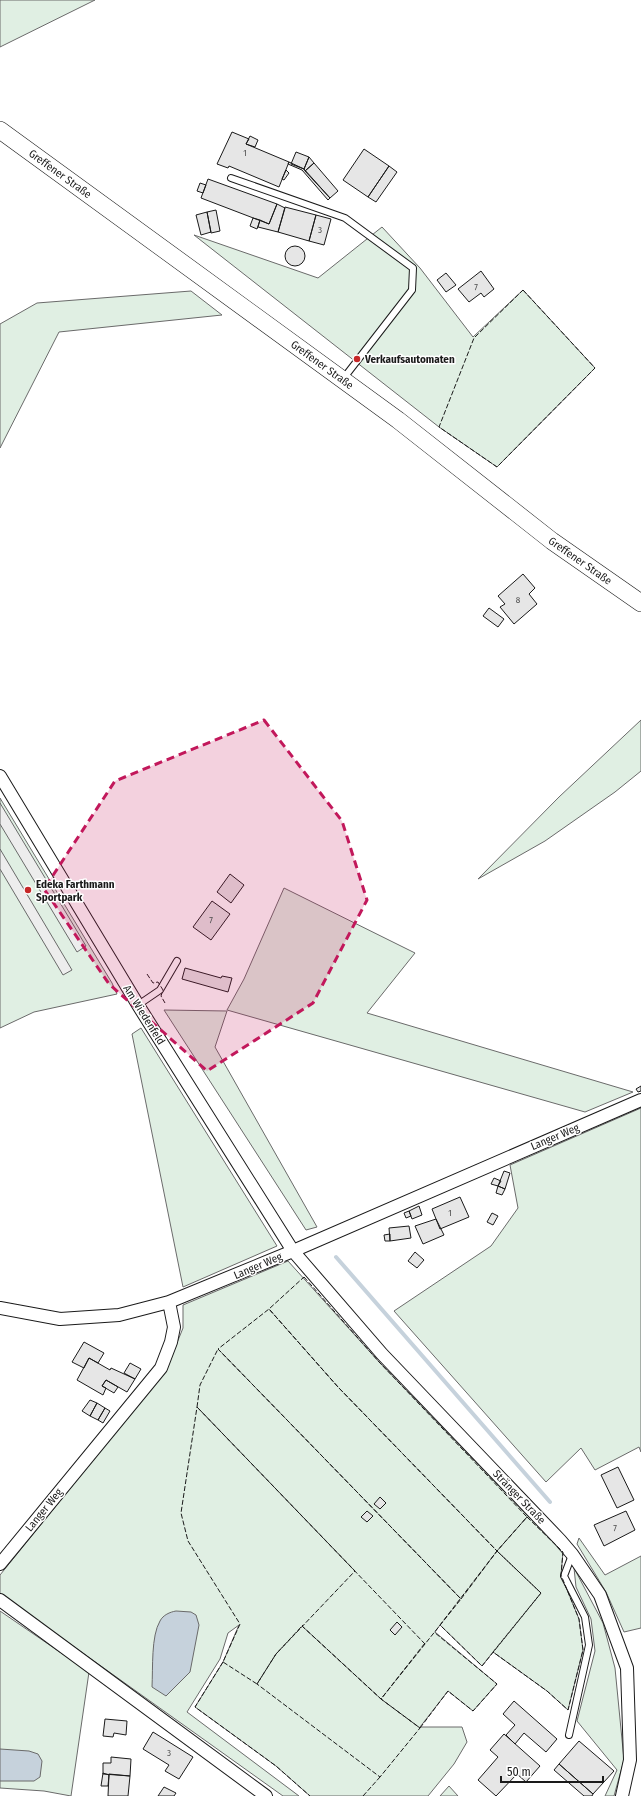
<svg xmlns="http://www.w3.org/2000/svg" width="641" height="1796" font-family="'Fira Sans Condensed',sans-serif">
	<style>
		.green { fill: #e0efe3; stroke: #6a6a6a }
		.parking { fill: #ededed; stroke: #6a6a6a }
		.water { fill: #c6d2dc; stroke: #6a6a6a }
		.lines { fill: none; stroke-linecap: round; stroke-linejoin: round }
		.stream { stroke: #c6d2dc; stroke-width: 4 }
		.building { fill: #e6e6e6; stroke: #1a1a1a }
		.lane-casing { stroke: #1a1a1a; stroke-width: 8 }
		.street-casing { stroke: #1a1a1a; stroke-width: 14 }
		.secondary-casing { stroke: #1a1a1a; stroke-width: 18 }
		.lane { stroke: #fff; stroke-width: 6 }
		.street { stroke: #fff; stroke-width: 12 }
		.secondary { stroke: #fff; stroke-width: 17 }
		.fence { stroke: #1a1a1a; stroke-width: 1; stroke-dasharray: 5 2; stroke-linecap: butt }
		.marked { fill: #c2185b; fill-opacity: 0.2; stroke: #c2185b; stroke-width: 3; stroke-dasharray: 8 5; stroke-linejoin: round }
		.poi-dot { fill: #c62828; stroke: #fff; stroke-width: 1.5 }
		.labels { text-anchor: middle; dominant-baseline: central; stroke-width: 3; stroke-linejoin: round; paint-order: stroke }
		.number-label { font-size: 9px; fill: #4d4d4d }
		.street-label { font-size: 11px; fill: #1a1a1a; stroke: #fff }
		.poi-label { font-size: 11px; font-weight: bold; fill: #1a1a1a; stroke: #fff; text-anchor: start }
	</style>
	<rect width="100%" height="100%" fill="#fff"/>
	<path class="green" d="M0,0H95L0,47Z
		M382,227L420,268L473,337L523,290L595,368L497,467L439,427L194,235L318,278Z
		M191,291L222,315L59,332L0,448V324L37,303Z
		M641,720V771L615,792L545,841L478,879L559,797Z
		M0,798L112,983L117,994L34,1012L0,1028Z
		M284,888L415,953L367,1013L633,1092L585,1112L227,1010L244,979Z
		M164,1010L227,1011L215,1047L317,1227L306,1230Z
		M141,1028L277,1246L183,1287L132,1034Z
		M641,1108V1452L639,1447L595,1470L581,1448L546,1482L394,1311L491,1246L518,1208L510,1165Z
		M288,1261L380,1363L563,1552L561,1575L579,1619L583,1650L568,1710L547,1691L493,1652L482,1666L440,1625L435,1632L497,1684L473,1711L448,1691L420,1727H462L467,1742L454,1764L428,1796H310L276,1766L195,1707L223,1662L239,1625L228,1633L220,1659L187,1712L299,1796H283L0,1594V1575L166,1370L183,1328V1305Z
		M579,1538L605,1575L641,1556V1628L624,1632L606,1592L577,1544Z
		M574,1568L603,1623L615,1668L624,1760L614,1796H605L617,1770L577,1721L595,1651L591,1619L576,1587Z
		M0,1611L89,1672L71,1796L44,1791L0,1788Z
		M449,1786L458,1796H440Z"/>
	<path class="parking" d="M0,803L86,946L77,952L0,824Z
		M0,849L72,970L63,975L0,869Z"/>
	<path class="water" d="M176,1611L191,1612L196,1615L199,1625L190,1672L166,1696L152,1687C153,1668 151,1636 160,1621C163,1615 170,1612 176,1611Z
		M0,1749L29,1751L38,1754L42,1761L40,1777L34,1781H0Z"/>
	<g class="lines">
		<path class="stream" d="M336,1257L550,1502"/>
	</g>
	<path class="building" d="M232,132L249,139L246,144L289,162L279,187L229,166L228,168L217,164Z
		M250,136L258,140L255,147L246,144Z
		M364,149L389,166L368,197L343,180Z
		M296,152L309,157L304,169L291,164Z
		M309,157L314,163L305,171L304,169Z
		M289,162L304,169L330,198L328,200L302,170L288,164Z
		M314,163L338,191L330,198L305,171Z
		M389,166L397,172L376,202L368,197Z
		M286,170L289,173L284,180L282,179Z
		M208,179L277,204L269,224L201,198Z
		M200,183L206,185L203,193L197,191Z
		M277,204L285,208L278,232L258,227L260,220L269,224Z
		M285,207L316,215L309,241L278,232Z
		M216,210L220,231L211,233L207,212Z
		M207,212L211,232L201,235L196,215Z
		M316,215L331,219L324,245L309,241Z
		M253,218L260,220L257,229L250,226Z
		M285 256a10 10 0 1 1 20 0a10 10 0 1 1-20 0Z
		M481,271L494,289L484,297L481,293L469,302L458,289Z
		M446,273L456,285L446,292L437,280Z
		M523,574L535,588L529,594L537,604L514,624L500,607L505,604L498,596Z
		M489,608L504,619L498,627L483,616Z
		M230,874L244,885L231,903L217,892Z
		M212,901L230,914L211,940L193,927Z
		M185,968L221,978L222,976L232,978L228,992L182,979Z
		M641,1086V1091L638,1092L636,1089Z
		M504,1171L510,1173L505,1189L498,1186Z
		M494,1178L501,1181L498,1186L491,1184Z
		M498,1186L505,1189L502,1195L496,1193Z
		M460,1197L469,1217L440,1229L432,1209Z
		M419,1206L422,1215L412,1219L409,1211Z
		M409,1211L411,1216L406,1218L404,1213Z
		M492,1213L498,1216L493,1225L487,1222Z
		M436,1219L444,1235L423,1244L415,1226Z
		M409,1226L411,1238L390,1241L389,1228Z
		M390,1234V1241H385L384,1235Z
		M415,1252L424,1260L417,1268L408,1261Z
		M84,1342L104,1353L98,1363L89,1358L84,1368L72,1362Z
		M89,1358L110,1370L111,1368L135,1379L127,1392L106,1380L102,1386L106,1388L103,1395L77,1380Z
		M130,1363L141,1369L135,1379L124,1373Z
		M106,1380L118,1387L114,1393L102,1386Z
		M90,1400L97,1403L90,1416L82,1411Z
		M97,1403L105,1408L98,1420L90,1416Z
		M105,1408L110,1411L103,1423L98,1420Z
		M618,1467L634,1500L617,1508L601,1475Z
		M380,1497L386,1503L380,1509L374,1504Z
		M367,1511L373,1516L367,1522L361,1517Z
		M626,1511L635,1530L604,1546L594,1525Z
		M397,1622L402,1627L395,1635L390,1630Z
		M514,1701L557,1739L546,1752L524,1733L515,1744L506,1735L515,1725L503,1714Z
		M105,1719L127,1721L126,1735L114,1733L113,1737L103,1736Z
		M153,1732L193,1757L179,1779L165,1771L169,1765L143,1749Z
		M504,1734L540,1766L526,1782L517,1774L496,1796L478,1780L498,1757L490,1750Z
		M579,1741L614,1771L593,1794L559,1764Z
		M111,1757L131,1759L130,1776L103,1774V1763H111Z
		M559,1764L593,1794L592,1796H584L554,1770Z
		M103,1773L109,1775L108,1786H101Z
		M109,1774L130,1776L128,1796H108Z
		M164,1787L176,1793L174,1796H158Z"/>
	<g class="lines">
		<g class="lane-casing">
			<path id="lane" d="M231,178L345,218L413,268L412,290L343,379
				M138,1005L160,990L177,961
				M569,1735L589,1645L585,1617L564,1576L572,1555"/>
		</g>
		<g class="street-casing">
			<path id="street" d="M0,776L138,1005L293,1251L382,1354L560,1540L572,1554L600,1595L627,1668L630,1760L622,1796
				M0,1308L60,1319L119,1315L169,1302L293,1251L641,1100
				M0,1564L161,1368L171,1342L174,1327L169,1302
				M0,1600L266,1796"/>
		</g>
		<g class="secondary-casing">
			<path id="secondary" d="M0,130L398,420L552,541L641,603"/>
		</g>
		<use href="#lane" class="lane"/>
		<use href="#street" class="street"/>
		<use href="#secondary" class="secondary"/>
		<path class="fence" d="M523,290L595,368L497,467L439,427L474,338Z
			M147,974L153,983L158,982L163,990L161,996L165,1003
			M304,1277L380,1363L527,1517L497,1551L338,1387L269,1309Z
			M218,1349L461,1599L425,1644L197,1407L200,1385Z
			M197,1407L355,1571L276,1654L257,1684L223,1662L240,1624L188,1541L181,1513Z
			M527,1517L563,1552L561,1575L579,1619L583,1650L568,1710L547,1691L493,1652L541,1593L497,1551Z
			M461,1599L497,1551L541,1593L482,1666L440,1625L497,1551L338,1387L269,1309L218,1349L461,1599
			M303,1625L302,1626L381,1699L425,1643
			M302,1626L381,1699L420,1728L380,1777L257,1684L276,1654Z
			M425,1644L381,1699L420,1728L448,1691L473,1711L497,1684L434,1632
			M223,1662L195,1707L276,1766L310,1796
			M363,1796L380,1777"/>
	</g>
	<path class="marked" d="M264,720L342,821L367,900L313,1003L207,1071L109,984L44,889L115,781Z"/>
	<g class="poi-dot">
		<circle cx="357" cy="359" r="4"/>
		<circle cx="28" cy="890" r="4"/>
	</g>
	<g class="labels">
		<g class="number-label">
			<text x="245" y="153">1</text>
			<text x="320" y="230">3</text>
			<text x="476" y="287">7</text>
			<text x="518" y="600">8</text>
			<text x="211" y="920">7</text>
			<text x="450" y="1213">1</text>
			<text x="615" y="1528">7</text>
			<text x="169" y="1753">3</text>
		</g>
		<g class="street-label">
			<text transform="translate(60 174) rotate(36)">Greffener Straße</text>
			<text transform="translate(322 365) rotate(36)">Greffener Straße</text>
			<text transform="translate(580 561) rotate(35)">Greffener Straße</text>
			<text transform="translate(144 1015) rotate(58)">Am Wiedenfeld</text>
			<text transform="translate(555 1137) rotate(-23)">Langer Weg</text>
			<text transform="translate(258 1266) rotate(-23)">Langer Weg</text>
			<text transform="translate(519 1497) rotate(46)">Stränger Straße</text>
			<text transform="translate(44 1510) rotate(-51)">Langer Weg</text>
		</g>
		<g class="poi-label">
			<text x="365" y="359">Verkaufsautomaten</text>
			<text x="36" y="884">Edeka Farthmann<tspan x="36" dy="13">Sportpark</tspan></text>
		</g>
	</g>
	<path d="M501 1776v6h102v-6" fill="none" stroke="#1a1a1a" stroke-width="2"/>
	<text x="507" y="1776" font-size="12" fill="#1a1a1a" stroke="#ffffff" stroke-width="3" paint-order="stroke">50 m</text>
</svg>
